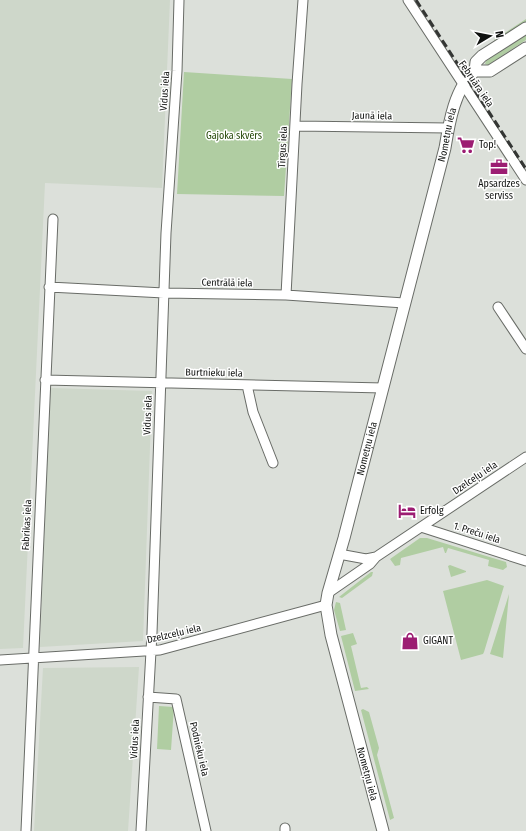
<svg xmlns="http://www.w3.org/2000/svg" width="526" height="831" font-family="'Fira Sans Condensed',sans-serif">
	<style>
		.built { fill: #ced7ca }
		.green { fill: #b0cda2 }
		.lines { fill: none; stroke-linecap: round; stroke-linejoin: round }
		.minor-casing { stroke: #696c67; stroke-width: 11 }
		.tertiary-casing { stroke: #696c67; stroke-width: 13 }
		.minor { stroke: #fff; stroke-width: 9 }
		.tertiary { stroke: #fff; stroke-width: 11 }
		.rail { stroke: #343634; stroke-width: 3; stroke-dasharray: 8 4; stroke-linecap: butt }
		.labels { text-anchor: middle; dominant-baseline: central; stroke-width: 3; stroke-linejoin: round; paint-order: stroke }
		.street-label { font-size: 10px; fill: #101210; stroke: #fff }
		.park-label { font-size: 10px; fill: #1e4300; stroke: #fff }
		.poi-label { font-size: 10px; fill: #101210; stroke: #fff; text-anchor: start }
	</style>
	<rect width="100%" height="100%" fill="#dce0da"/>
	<path class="built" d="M0,0H170L162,188L45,183L23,648L0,649Z
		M50,388L152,391L143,641L40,647Z
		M139,667L128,831H34L43,668Z"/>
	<path class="green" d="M526,19V22L495,42L494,40Z
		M526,35V40L488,65L485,64L486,61Z
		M184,72L292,79L284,196L177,194Z
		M420,538H427L506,562L507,567L503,570L488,566L489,560L448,548L446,553H445L443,547L401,558L400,565L395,566L390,559Z
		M450,565L466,571V572L451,577L448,566Z
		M371,572H373L372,576L342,598L339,597Z
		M487,580L504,586L484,652L483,654L461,660L443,591Z
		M509,594L503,658L490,654Z
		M336,602L340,603L346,630L340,631L334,610Z
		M353,633L357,644L351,646L361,688L367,687L369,689L355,691L341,636Z
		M159,706L174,707L171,750L157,749Z
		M363,709L369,712L379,748L377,755L394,818L390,820L361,710Z"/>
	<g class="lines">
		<g class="minor-casing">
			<path id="minor" d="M408,0L526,180
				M296,126L448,128
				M49,287L164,293L286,295L404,303
				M286,295L297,84L303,0
				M498,307L526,349
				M45,380L383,388
				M247,385L253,412L273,463
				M421,527L526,561
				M339,554L366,559L376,557
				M328,593L370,564L376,557L526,457
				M0,660L160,650L326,605
				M148,697L176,699L206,831
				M285,828V831
				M26,831L53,219
				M141,831L152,633L166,233L177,71L179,0"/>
		</g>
		<g class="tertiary-casing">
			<g id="tertiary">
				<path d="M475,71L476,62L482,56L526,28"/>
				<path id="s1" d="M383,831L331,635L326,605L328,593L344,538L445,148C449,123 455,87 475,71H490L526,48"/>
			</g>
		</g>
		<use href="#minor" class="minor"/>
		<use href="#tertiary" class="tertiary"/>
		<path class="rail" d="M416,0L526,169"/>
	</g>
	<defs>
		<g id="supermarket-bare" transform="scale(1.38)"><path d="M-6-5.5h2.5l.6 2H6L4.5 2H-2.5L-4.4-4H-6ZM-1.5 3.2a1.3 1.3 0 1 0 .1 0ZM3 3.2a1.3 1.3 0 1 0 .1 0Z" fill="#9c1d72" stroke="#fff" stroke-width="2.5" paint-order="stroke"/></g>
		<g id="office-bare" transform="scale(1.38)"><path d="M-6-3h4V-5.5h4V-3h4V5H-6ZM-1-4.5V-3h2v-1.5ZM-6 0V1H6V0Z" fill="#9c1d72" stroke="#fff" stroke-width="2.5" paint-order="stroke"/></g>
		<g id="hotel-bare" transform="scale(1.38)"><path d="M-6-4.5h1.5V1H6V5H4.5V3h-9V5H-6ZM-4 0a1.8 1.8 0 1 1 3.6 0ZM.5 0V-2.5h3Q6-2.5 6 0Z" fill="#9c1d72" stroke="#fff" stroke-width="2.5" paint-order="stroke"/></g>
		<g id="shop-bare" transform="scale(1.38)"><path d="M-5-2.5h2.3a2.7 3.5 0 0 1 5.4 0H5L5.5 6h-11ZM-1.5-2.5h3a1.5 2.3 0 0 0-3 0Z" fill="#9c1d72" stroke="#fff" stroke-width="2.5" paint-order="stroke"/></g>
	</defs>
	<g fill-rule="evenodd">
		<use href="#supermarket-bare" x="466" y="145"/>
		<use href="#office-bare" x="499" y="167"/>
		<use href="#hotel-bare" x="407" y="511"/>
		<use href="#shop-bare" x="410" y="641"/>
	</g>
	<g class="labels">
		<g class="street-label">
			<text transform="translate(476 84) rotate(56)">Februāra iela</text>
			<text transform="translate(165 91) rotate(-86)">Vidus iela</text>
			<text transform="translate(372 116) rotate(1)">Jaunā iela</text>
			<text stroke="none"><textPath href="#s1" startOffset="719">Nometņu iela</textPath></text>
			<text transform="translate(283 147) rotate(-87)">Tirgus iela</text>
			<text transform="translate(227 283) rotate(1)">Centrālā iela</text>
			<text transform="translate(214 373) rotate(1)">Burtnieku iela</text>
			<text transform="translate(148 415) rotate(-88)">Vidus iela</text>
			<text stroke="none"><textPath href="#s1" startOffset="395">Nometņu iela</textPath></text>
			<text transform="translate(475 478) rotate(-34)">Dzelceļu iela</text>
			<text transform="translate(27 525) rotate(-87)">Fabrikas iela</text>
			<text transform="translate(477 533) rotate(18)">1. Preču iela</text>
			<text transform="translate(174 634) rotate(-13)">Dzelzceļu iela</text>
			<text transform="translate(135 739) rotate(-87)">Vidus iela</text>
			<text transform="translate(199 749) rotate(77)">Podnieku iela</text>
			<text transform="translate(367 774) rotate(75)">Nometņu iela</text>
		</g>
		<g class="park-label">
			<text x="234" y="136">Gajoka skvērs</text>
		</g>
		<g class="poi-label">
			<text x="479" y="145">Top!</text>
			<text x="499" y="184" text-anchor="middle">Apsardzes<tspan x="499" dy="12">serviss</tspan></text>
			<text x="420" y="511">Erfolg</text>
			<text x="423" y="641">GIGANT</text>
		</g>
	</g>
	<g transform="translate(490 36) rotate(80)" stroke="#ffffff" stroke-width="3" paint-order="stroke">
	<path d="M0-3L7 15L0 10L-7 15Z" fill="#101210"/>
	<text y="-6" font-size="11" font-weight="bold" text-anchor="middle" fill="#101210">N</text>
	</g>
</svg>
